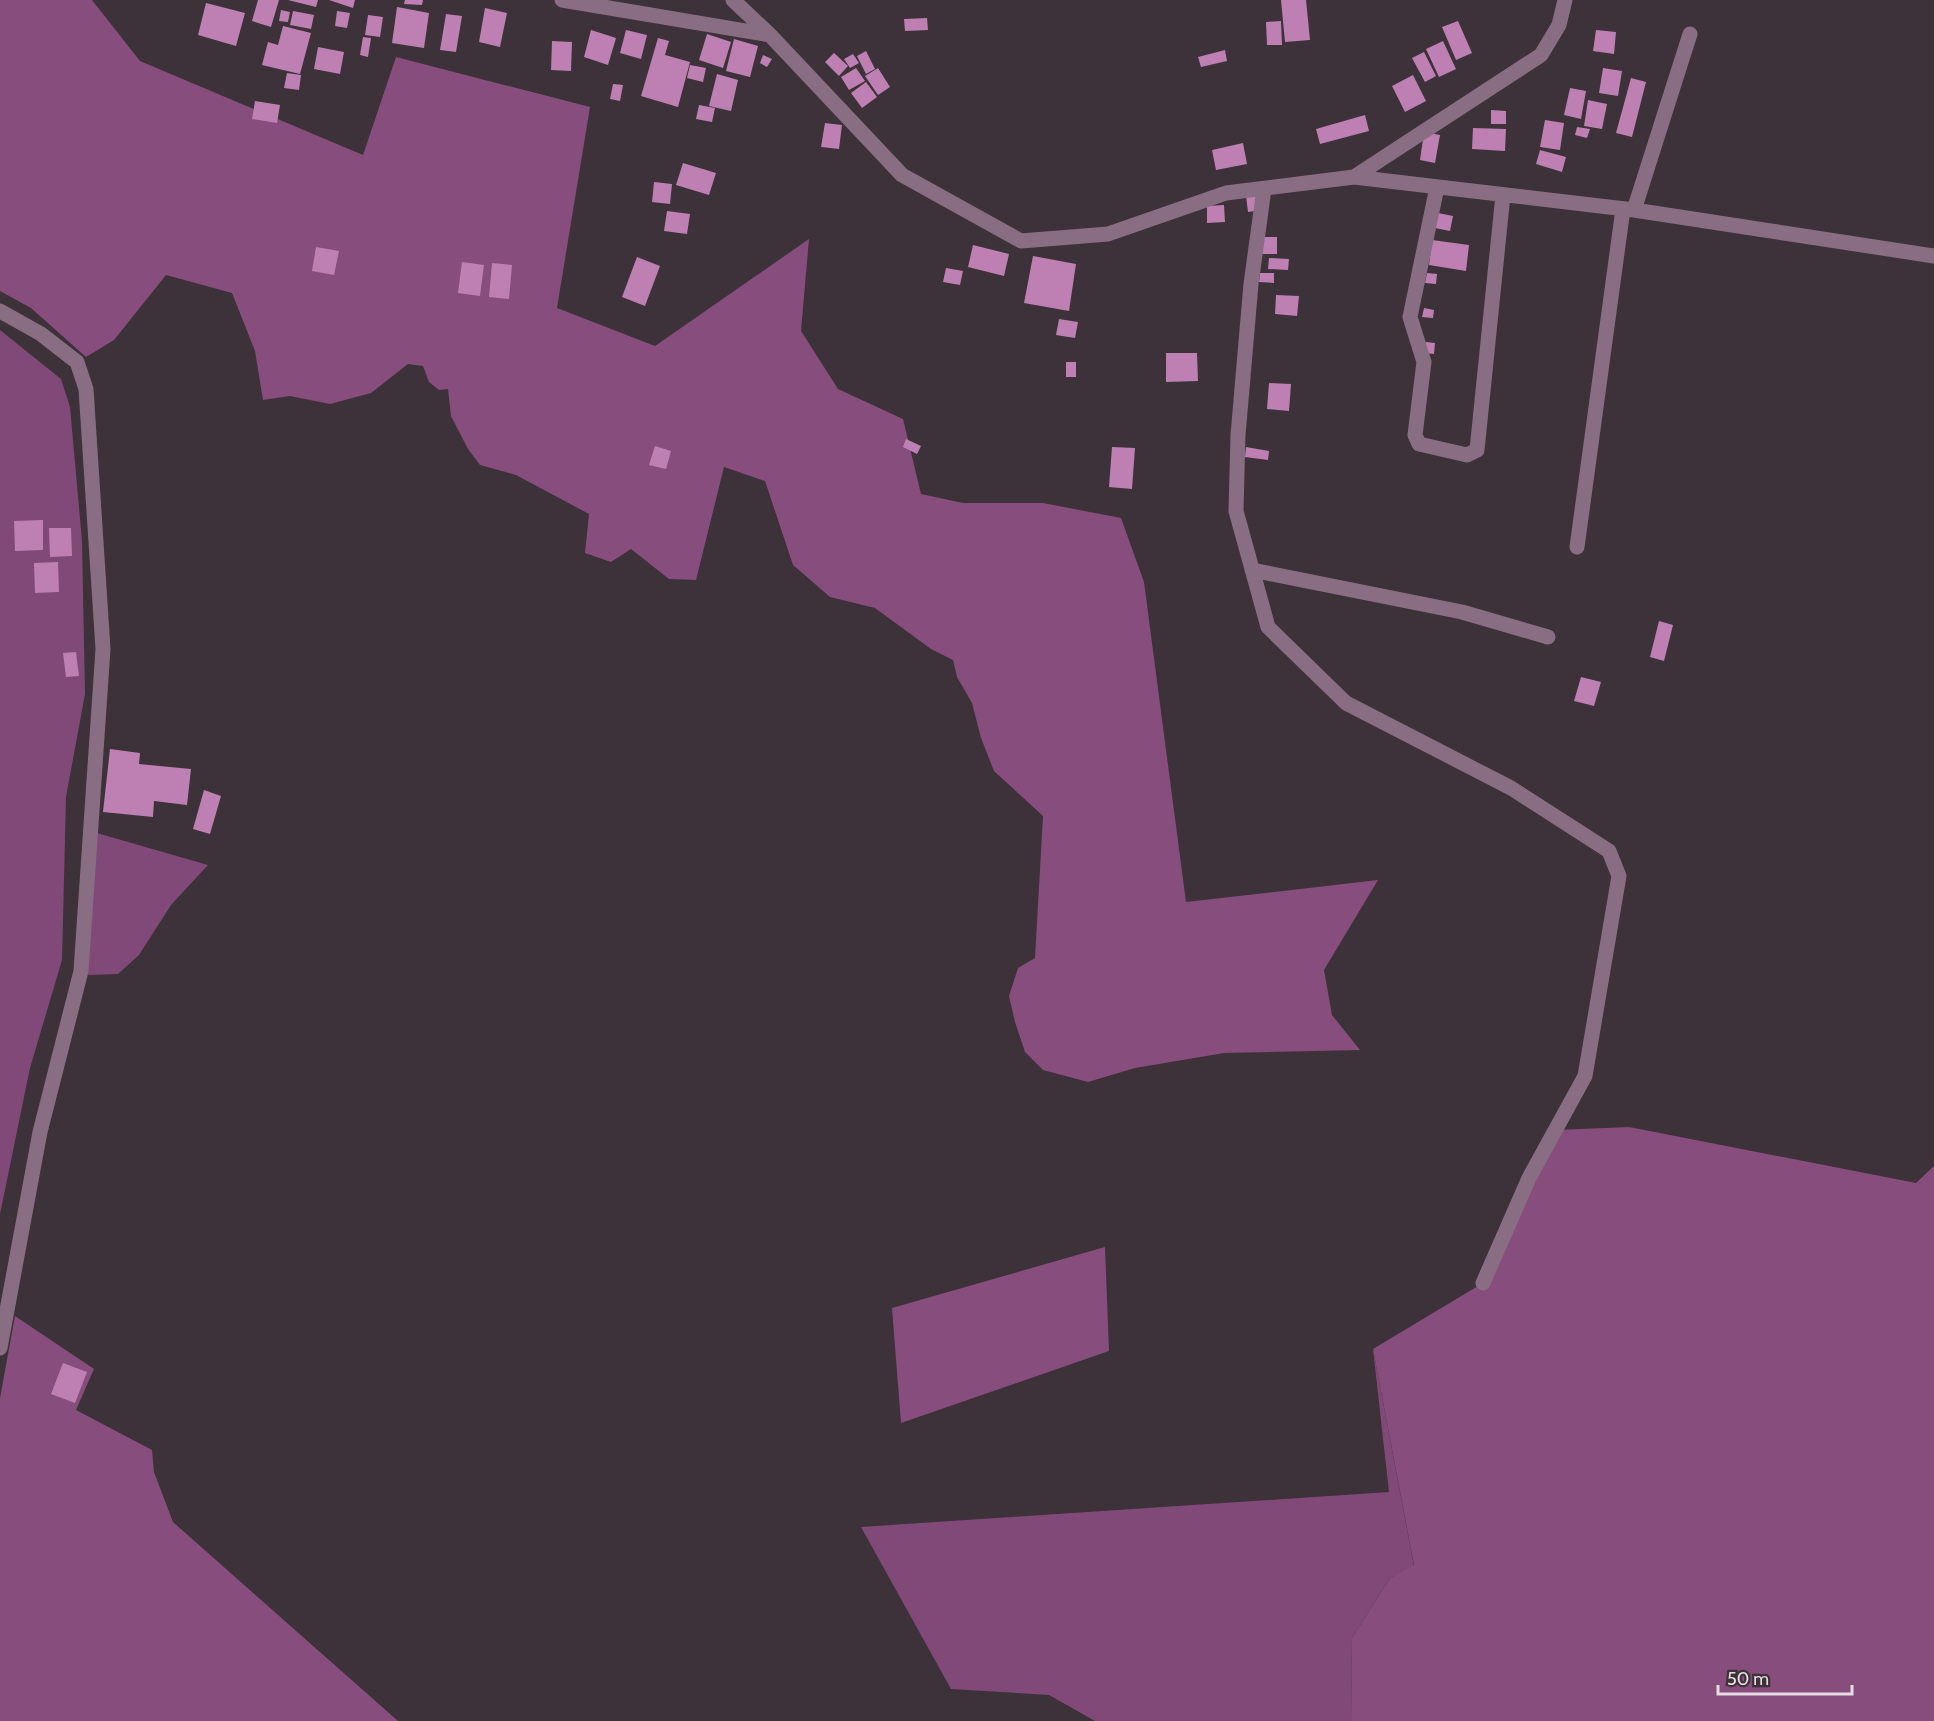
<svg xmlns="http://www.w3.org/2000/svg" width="1934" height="1721" font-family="Cabin,sans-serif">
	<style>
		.green { fill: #814978 }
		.forest { fill: #874d7d }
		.building { fill: #be80b3 }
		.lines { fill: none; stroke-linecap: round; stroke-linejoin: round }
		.minor { stroke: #896e83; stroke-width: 15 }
	</style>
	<rect width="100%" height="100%" fill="#3d313a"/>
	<path class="green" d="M0,330L61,379L70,407L82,541L85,694L66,797L62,960L30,1068L0,1214Z
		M90,831L208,865L171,905L139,955L118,974L89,975L81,971Z
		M1373,1349L1414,1566L1390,1578L1352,1638L1351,1721H1095L1049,1695L951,1689L861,1527L1389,1492Z"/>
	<path class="forest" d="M0,0H92L140,61L363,155L396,57L590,107L557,308L655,346L809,239L801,331L838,389L903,419L921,494L963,503H1043L1121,518L1144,582L1186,902L1378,880L1324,970L1332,1015L1360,1050L1224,1053L1135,1068L1088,1082L1043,1070L1025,1052L1015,1022L1009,996L1018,968L1035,958L1043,816L994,771L981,738L972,703L957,677L953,660L931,649L875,608L830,597L793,565L765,481L724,467L696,580L669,579L631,549L611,562L585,553L589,514L516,475L480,465L468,449L451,416L448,389L439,390L429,382L423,366L408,364L371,393L330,404L290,396L263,400L255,351L232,293L166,275L114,340L86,357L31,308L0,291Z
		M1629,1127L1916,1183L1934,1166V1721H1351L1352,1638L1390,1578L1414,1565L1373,1349L1483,1283L1556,1130Z
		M1105,1247L1109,1351L901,1423L892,1308Z
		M15,1316L94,1369L76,1410L152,1450L154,1472L173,1522L398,1721H0V1398Z"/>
	<path class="building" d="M258,0H279L271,27L252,21Z
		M288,0H318L316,7Z
		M329,0H355L353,8Z
		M405,0H423L422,5L404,4Z
		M1281,0H1306L1310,40L1285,42Z
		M206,3L245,13L236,46L198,35Z
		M397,7L429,13L424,48L392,43Z
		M485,8L507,13L500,47L479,42Z
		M281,10L290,12L288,22L279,21Z
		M293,11L314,15L311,29L290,25Z
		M337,11L350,13L347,28L335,26Z
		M446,14L462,16L456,52L440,50Z
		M368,15L383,17L380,37L365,35Z
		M927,18L928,30L905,31L904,19Z
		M1281,21L1282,45H1267L1266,22Z
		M1458,21L1472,53L1456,60L1442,27Z
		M283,26L311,33L300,74L262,65L268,42L278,45Z
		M591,30L616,38L608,65L584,57Z
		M626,30L647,35L641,59L620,53Z
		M1596,30L1616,32L1614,54L1593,51Z
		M707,34L731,42L723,68L699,60Z
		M363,37L371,38L368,57L360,55Z
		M658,38L669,41L665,55L690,62L678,107L641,96Z
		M734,39L758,46L750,77L726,71Z
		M552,41L572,42L571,71L551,70Z
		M1443,41L1456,69L1439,77L1426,49Z
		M318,47L344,52L340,74L314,69Z
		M1225,50L1227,61L1201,67L1198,57Z
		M866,51L875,69L866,74L857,56Z
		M1424,52L1436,76L1425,82L1412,58Z
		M834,53L848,66L839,76L825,62Z
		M853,54L859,63L850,68L844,59Z
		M763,55L772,59L767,67L760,63Z
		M690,65L706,68L703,82L687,78Z
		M856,68L865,81L849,90L841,77Z
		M878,68L890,87L878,95L865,76Z
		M1603,68L1622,71L1618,96L1599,93Z
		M287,73L301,75L299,90L284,88Z
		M717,74L738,80L731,111L709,106Z
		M1413,75L1426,101L1405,112L1392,86Z
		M1631,78L1646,82L1632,137L1616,133Z
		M866,82L877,97L862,108L851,93Z
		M613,84L623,85L620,101L610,99Z
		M1570,88L1586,91L1581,119L1564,115Z
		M1588,100L1607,104L1602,129L1584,126Z
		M255,101L280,105L277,123L252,119Z
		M699,105L715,108L712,122L696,119Z
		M1491,110L1506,111V124H1491Z
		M1365,115L1369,131L1320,144L1316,129Z
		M1545,120L1564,123L1560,150L1540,147Z
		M825,123L842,125L839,149L821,147Z
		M1577,127L1590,129L1587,138L1575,135Z
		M1473,128L1506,129L1505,151L1472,149Z
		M1424,132L1440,135L1435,163L1420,160Z
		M1243,143L1247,164L1216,170L1212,150Z
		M1540,150L1566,157L1562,172L1536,164Z
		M683,163L716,173L709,195L676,185Z
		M654,182L672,184L670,204L652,202Z
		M1259,194L1261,210L1248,212L1246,196Z
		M1224,205L1225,222L1207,223V206Z
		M667,211L690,214L687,234L664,231Z
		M1438,213L1453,216L1450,231L1435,228Z
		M1260,237H1277V254H1260Z
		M1432,240L1469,245L1466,271L1429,265Z
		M973,245L1009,254L1004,276L968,267Z
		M316,247L339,251L334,275L312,271Z
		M1033,256L1076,264L1069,311L1024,303Z
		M637,257L660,266L645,306L622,297Z
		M1269,258L1289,259L1288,270L1268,269Z
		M462,262L484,265L480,296L458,293Z
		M492,263L512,265L509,299L489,297Z
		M946,268L963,271L960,285L943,282Z
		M1260,273H1274V283L1259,282Z
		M1427,273L1437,274L1436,284L1425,283Z
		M1276,295L1299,296L1297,316L1275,314Z
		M1424,308L1434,310L1433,318L1422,317Z
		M1059,319L1078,322L1075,338L1056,335Z
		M1426,342L1435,343L1434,354L1424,353Z
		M1166,353H1197L1198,381L1166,382Z
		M1066,362H1076V377H1066Z
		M1269,383L1291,384L1289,411L1267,409Z
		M906,439L921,446L917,454L903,447Z
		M655,446L671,451L666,469L649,465Z
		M1112,447L1135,448L1132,489L1109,487Z
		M1246,447L1269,451L1268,460L1245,457Z
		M43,520V550L15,551L14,521Z
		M49,528H71L72,556L50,557Z
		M58,562L59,592L35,593L34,563Z
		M1659,621L1673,625L1664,661L1650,657Z
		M76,652L79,676L66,677L63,653Z
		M1581,677L1601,682L1594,706L1574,701Z
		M110,749L140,753L139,764L191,769L187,805L154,801L153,817L103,812Z
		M204,790L221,796L210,834L193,829Z
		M63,1363L87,1372L75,1403L51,1394Z"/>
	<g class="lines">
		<path class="minor" d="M562,0L770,35
			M733,0L770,35L902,175L1021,241L1108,234L1226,193L1354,177L1634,210L1934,256
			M1354,177L1541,55L1559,25L1565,0
			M1437,187L1410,317L1424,362L1415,435L1419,444L1467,455L1477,450L1503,195
			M1264,189L1251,284L1238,435L1236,511L1268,627L1346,703L1511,788L1609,851L1619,876L1585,1076L1529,1178L1483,1283
			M1634,210L1690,34
			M0,311L41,334L77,362L86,389L103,649L81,971L40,1132L0,1348
			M1577,547L1623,209
			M1252,570L1462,612L1548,637"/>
	</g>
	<path d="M1718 1685v9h134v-9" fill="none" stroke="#e5dde3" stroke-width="3"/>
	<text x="1727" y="1685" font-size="18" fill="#e5dde3" stroke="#3d313a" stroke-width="4.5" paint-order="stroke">50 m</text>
</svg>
